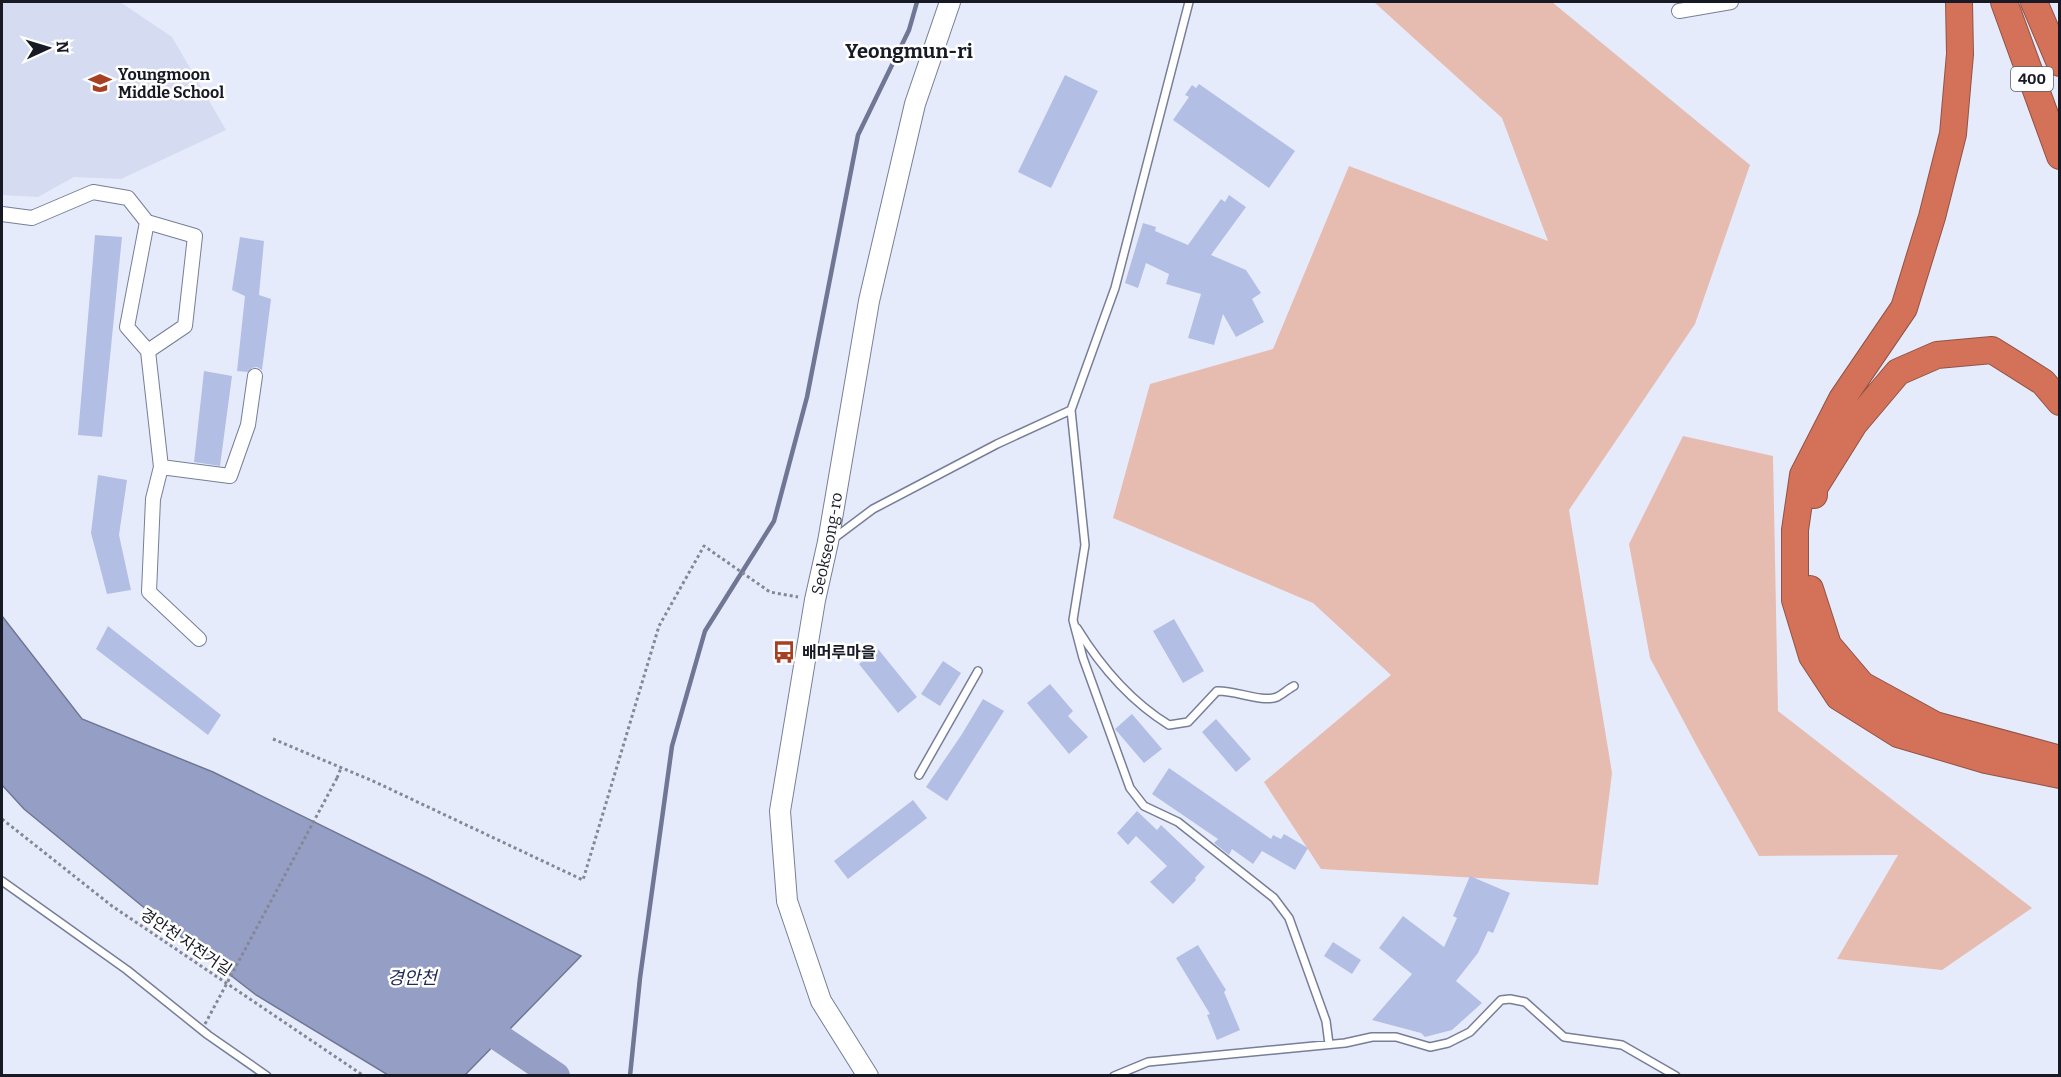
<svg xmlns="http://www.w3.org/2000/svg" width="2061" height="1077" font-family="Bitter,'Noto Sans KR',serif">
	<style>
		.built { fill: #d5dbf0 }
		.green { fill: #e6bcb1 }
		.water { fill: #959fc5; stroke: #6f7795; stroke-width: 1.5 }
		.lines { fill: none; stroke-linecap: round; stroke-linejoin: round }
		.stream { stroke: #6f7795; stroke-width: 4.5 }
		.river { stroke: #959fc5; stroke-width: 28 }
		.building { fill: #b3bee5 }
		.lane-casing { stroke: #777e97; stroke-width: 10 }
		.street-casing { stroke: #777e97; stroke-width: 16 }
		.secondary-casing { stroke: #777e97; stroke-width: 22 }
		.highway-casing { stroke: #915346; stroke-width: 28 }
		.path { stroke: #848895; stroke-width: 3; stroke-dasharray: 3 3; stroke-linecap: butt }
		.lane { stroke: #fff; stroke-width: 7 }
		.street { stroke: #fff; stroke-width: 14 }
		.secondary { stroke: #fff; stroke-width: 20 }
		.highway { stroke: #d37259; stroke-width: 26 }
		.path-bridge { stroke: #848895; stroke-width: 3; stroke-dasharray: 3 3; stroke-linecap: butt }
		.labels { text-anchor: middle; dominant-baseline: central; stroke-width: 5; stroke-linejoin: round; paint-order: stroke }
		.shield { fill: #fff; stroke: #5d5f66; stroke-width: 1.5 }
		.shield-label { font-size: 15px; font-weight: bold; fill: #171a24 }
		.poi-label { font-size: 16px; font-weight: bold; fill: #171a24; stroke: #fff; text-anchor: start }
		.street-label { font-size: 16px; fill: #171a24; stroke: #fff }
		.water-label { font-size: 18px; font-style: italic; fill: #212959; stroke: #fff }
		.quarter-label { font-size: 20px; font-weight: bold; fill: #171a24; stroke: #fff }
	</style>
	<rect width="100%" height="100%" fill="#e6ebfc"/>
	<path class="built" d="M2,2H120L172,37L226,130L121,179L74,177L38,197L2,195Z"/>
	<path class="green" d="M1374,2H1552L1750,165L1695,324L1569,510L1612,773L1598,885L1321,869L1264,782L1391,675L1313,603L1113,518L1150,384L1273,349L1349,166L1548,241L1502,118Z
		M1683,436L1773,456L1778,711L2032,908L1942,970L1837,959L1898,855L1759,856L1699,750L1650,658L1629,544Z"/>
	<path class="water" d="M2,616L82,719L213,772L426,877L581,956L465,1075H388L256,995L153,915L24,809L2,785Z"/>
	<g class="lines">
		<path class="stream" d="M630,1076L640,978L672,746L705,631L774,521L807,397L858,135L909,30L917,2"/>
		<path class="river" d="M470,1018L556,1076"/>
	</g>
	<path class="building" d="M1065,75L1098,91L1051,188L1018,172Z
		M1199,84L1295,151L1269,188L1173,120L1189,97L1185,95L1192,85L1196,88Z
		M1229,195L1246,207L1211,255L1246,270L1261,293L1252,299L1264,322L1236,337L1223,314L1214,345L1188,338L1201,294L1166,284L1169,274L1146,263L1138,288L1125,283L1143,223L1156,227L1155,231L1188,245L1221,199L1225,202Z
		M95,235L122,237L102,437L78,435Z
		M240,237L264,241L259,295L271,299L262,370L257,367L252,368L247,372L237,371L245,296L232,290Z
		M204,371L232,376L220,466L194,462Z
		M98,475L127,480L119,535L131,590L107,594L91,533Z
		M1174,619L1204,671L1183,683L1153,631Z
		M108,626L221,715L208,735L96,649Z
		M878,649L917,697L898,713L859,664Z
		M943,661L961,673L940,706L921,694Z
		M1050,684L1073,711L1068,716L1088,737L1069,754L1027,703Z
		M983,699L1004,711L947,801L926,787L962,734Z
		M1132,714L1162,749L1144,763L1115,729Z
		M1216,719L1251,759L1236,772L1202,732Z
		M1169,768L1271,839L1273,835L1281,839L1284,834L1308,848L1295,870L1262,851L1253,864L1232,849L1229,855L1214,843L1218,839L1152,794Z
		M913,800L927,818L848,879L834,861Z
		M1137,811L1157,830L1161,825L1205,867L1195,878L1196,880L1173,904L1150,882L1167,866L1136,836L1128,845L1117,833Z
		M1470,876L1510,893L1493,933L1488,931L1478,953L1456,981L1482,1003L1452,1030L1425,1037L1421,1033L1372,1020L1412,974L1379,948L1403,916L1444,947L1457,918L1453,916Z
		M1333,942L1361,960L1352,974L1324,956Z
		M1198,945L1226,990L1224,992L1240,1030L1217,1040L1207,1015L1210,1014L1176,958Z"/>
	<g class="lines">
		<g class="lane-casing">
			<path id="lane" d="M1189,2L1115,288L1071,410L1085,545L1073,620L1083,658L1130,788L1144,806L1178,822L1274,898L1289,918L1326,1021L1329,1044
				M833,539L873,509L997,444L1071,410
				M1077,628C1101,667 1130,701 1169,725L1188,722L1217,691C1235,690 1262,703 1277,697C1283,694 1288,689 1294,686
				M919,775L978,671
				M2,881L127,970L208,1035L267,1076
				M1114,1076L1148,1062L1345,1043L1372,1037H1396L1430,1047L1448,1043L1470,1032L1501,1000L1510,999L1525,1002L1564,1037L1622,1045L1676,1076"/>
		</g>
		<g class="street-casing">
			<path id="street" d="M1679,11L1731,2
				M2,214L32,218L93,192L128,198L147,222L195,236L185,326L148,351L127,327L147,222
				M148,351L161,467L153,499L149,592L199,639
				M161,467L230,476L248,425L255,376"/>
		</g>
		<g class="secondary-casing">
			<g id="secondary">
				<path id="s1" d="M868,1076L821,1001L787,901L780,811L815,600L828,542L869,301L915,104L950,2"/>
			</g>
		</g>
		<g class="highway-casing">
			<path id="highway" d="M1959,2L1960,54L1953,134L1932,217L1904,308L1842,399L1803,475L1795,530V600L1812,656L1839,697L1898,734L1986,760L2060,775
				M2004,2L2060,156
				M2034,2L2060,63
				M1814,495V488L1854,424L1898,372L1937,355L1992,350L2043,382L2060,402
				M1810,589L1828,645L1862,685L1935,725L2053,757"/>
		</g>
		<path class="path" d="M273,739L373,781L583,880L659,626L704,546L770,592L798,597
			M337,778L341,768
			M2,819L112,906L364,1076"/>
		<use href="#lane" class="lane"/>
		<use href="#street" class="street"/>
		<use href="#secondary" class="secondary"/>
		<use href="#highway" class="highway"/>
		<path class="path-bridge" d="M205,1024L337,778"/>
	</g>
	<defs>
		<g id="school-bare" transform="scale(1.8)"><path d="M0-5L7-2L0 1L-7-2ZM-4 1L0 2.5L4 1V4Q0 6-4 4Z" fill="#a73f23" stroke="#fff" stroke-width="2.5" paint-order="stroke"/></g>
		<g id="bus-bare" transform="scale(1.8)"><path d="M-5-6H5V4H4V6H2V4H-2V6H-4V4H-5ZM-3.5-4V0h7V-4ZM-3.5 1.2v1.5H-2V1.2ZM2 1.2v1.5H3.5V1.2Z" fill="#a73f23" stroke="#fff" stroke-width="2.5" paint-order="stroke"/></g>
	</defs>
	<g fill-rule="evenodd">
		<use href="#school-bare" x="100" y="83"/>
		<use href="#bus-bare" x="784" y="652"/>
	</g>
	<g class="labels">
		<rect class="shield" x="2011" y="67" width="42" height="24" rx="4.5"/>
		<g class="shield-label">
			<text x="2032" y="79">400</text>
		</g>
		<g class="poi-label">
			<text x="118" y="74">Youngmoon<tspan x="118" dy="18">Middle School</tspan></text>
			<text x="802" y="652">배머루마을</text>
		</g>
		<g class="street-label">
			<text stroke="none"><textPath href="#s1" startOffset="556">Seokseong-ro</textPath></text>
			<text transform="translate(186 942) rotate(34)">경안천 자전거길</text>
		</g>
		<g class="water-label">
			<text x="412" y="978">경안천</text>
		</g>
		<g class="quarter-label">
			<text x="909" y="51">Yeongmun-ri</text>
		</g>
	</g>
	<rect width="2061" height="1077" fill="none" stroke="#171a24" stroke-width="6"/>
	<g transform="translate(48 48) rotate(86)" stroke="#ffffff" stroke-width="4.5" paint-order="stroke">
	<path d="M0-4.5L10 22L0 15L-10 22Z" fill="#171a24"/>
	<text y="-9" font-size="16" font-weight="bold" text-anchor="middle" fill="#171a24">N</text>
	</g>
</svg>
